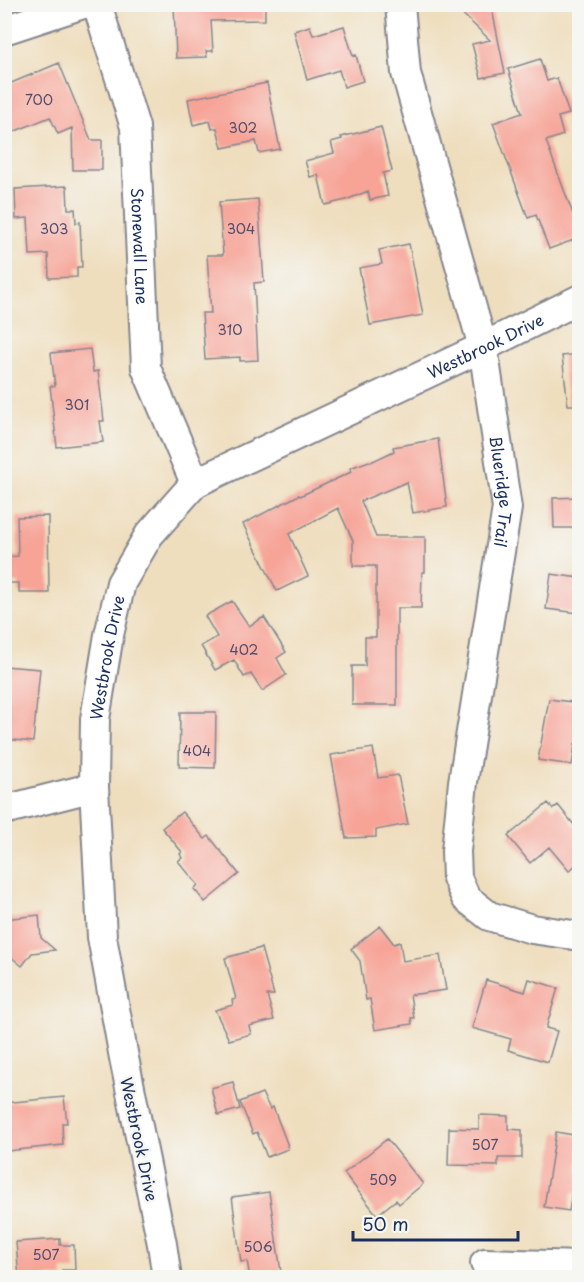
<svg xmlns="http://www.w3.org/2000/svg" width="584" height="1282" font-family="'Playpen Sans',sans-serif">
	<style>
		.building { fill: #f7a396 }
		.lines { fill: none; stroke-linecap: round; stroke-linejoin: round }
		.minor-casing { stroke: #85868e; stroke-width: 32 }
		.minor { stroke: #fff; stroke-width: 28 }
		.labels { text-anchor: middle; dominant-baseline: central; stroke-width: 5; stroke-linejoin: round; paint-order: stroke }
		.number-label { font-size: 14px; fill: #524c6c }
		.street-label { font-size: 16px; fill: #1b2f5e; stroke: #f6f6f2 }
	</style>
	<rect width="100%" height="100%" fill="#f6f6f2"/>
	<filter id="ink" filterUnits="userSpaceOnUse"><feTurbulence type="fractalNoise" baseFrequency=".0167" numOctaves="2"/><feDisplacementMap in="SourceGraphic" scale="12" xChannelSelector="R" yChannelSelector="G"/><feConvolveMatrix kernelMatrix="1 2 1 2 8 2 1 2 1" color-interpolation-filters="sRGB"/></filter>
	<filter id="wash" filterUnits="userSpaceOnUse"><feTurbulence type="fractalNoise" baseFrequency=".008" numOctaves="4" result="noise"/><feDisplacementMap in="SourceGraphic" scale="24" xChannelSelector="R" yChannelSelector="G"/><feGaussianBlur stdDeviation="1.35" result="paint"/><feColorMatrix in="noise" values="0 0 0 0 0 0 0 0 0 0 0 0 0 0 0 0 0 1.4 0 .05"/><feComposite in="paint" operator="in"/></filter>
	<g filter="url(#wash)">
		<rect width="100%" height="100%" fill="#efdebe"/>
		<g id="blocks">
			<path class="building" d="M174,4H265V20L211,21L213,51H206L207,57L176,58Z
				M452,4H491L505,73L481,78L472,44L490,40Z
				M310,26L313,35L344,26L353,56L356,55L363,81L344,87L339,70L307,80L294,31Z
				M540,59L547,81L557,78L569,114L558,117L563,135L546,141L574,217H576L579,226V238L549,249L536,215L528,218L493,123L522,113L508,69Z
				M59,63L91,140H102V170H73L72,128L58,134L50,117L13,132L4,112V86Z
				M267,83L280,149L259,153L256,141L222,148L217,128L212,129L210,121L193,125L188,99Z
				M381,127L392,171L383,173L388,196L370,200L368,191L346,200L325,205L318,175L310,177L305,161L334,153L331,142L342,139L341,137Z
				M67,186L68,209H75L76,223L80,222L82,267H77V277L49,278L48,254L30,255L28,218L16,219L15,189Z
				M258,199L264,282L254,283L258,360L240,361V357L205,359L202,313H211L207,255H223L219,202Z
				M409,244L423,315L370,325L359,268L382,264L379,250Z
				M90,349L93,372L98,371L104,421H100L103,442L57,447L50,386H55L51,353Z
				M579,354V405H568L562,356Z
				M438,439L447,507L413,513L407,482L361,501L376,537H425V572H422L421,608H397V705H352V666H365V637H376V566H353V541L338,508L289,534L308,576L277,591L243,524L299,495L300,496L351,472L350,468L369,461L371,462L394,451L393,447Z
				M579,497V528H554L553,498Z
				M48,516L49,593H19V583H4V557L18,556L17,517Z
				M551,574L579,578V613L546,609Z
				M232,601L249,626L264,617L286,652L277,658L286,675L262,691L251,674L244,677L234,660L215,670L201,646L217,637L205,616Z
				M4,666L40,669L33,742L4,739Z
				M549,699L579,703V741L575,744L572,765L538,760Z
				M180,712H216L215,768L179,767Z
				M373,748L378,778L398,775L408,824L376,830V837L346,838L331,755Z
				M548,803L553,809L558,805L579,831V862L569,871L549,847L530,863L508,836Z
				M182,812L205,839L209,836L239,874L205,902L194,889L198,885L178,861L182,858L180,854L182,852L162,828Z
				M39,915L41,938L55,950L32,953L22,966L5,952L4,919Z
				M380,926L394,944L400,942L403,961L440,955L446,990L410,995L414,1018H411L412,1024L375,1030L370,999L366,1000L360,961L351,949Z
				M261,948L274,995H267L274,1020L249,1026L251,1034L229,1040L215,1010L233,1005L232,1000L236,999L225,958Z
				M529,979L558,988L546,1028L557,1031L548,1062L508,1050L511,1039L472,1028L486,980L525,992Z
				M233,1082L240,1109L218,1115L211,1088Z
				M262,1093L270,1109L273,1107L288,1146H287L288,1149L267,1157L257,1132L253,1134L240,1102Z
				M64,1097L67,1123H62L63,1145L8,1151L4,1103Z
				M479,1115L508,1116V1129L522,1130V1158H498V1166L448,1165L449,1128L479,1129Z
				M556,1132L579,1136V1193L572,1192L569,1211L544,1207Z
				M387,1139L423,1184L399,1204L396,1200L377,1215L344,1173Z
				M269,1192L281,1272L250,1277L247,1261L241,1262L232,1197Z
				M60,1239V1245H74L75,1270H62L63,1277L19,1278L16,1242Z"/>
		</g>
	</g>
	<g filter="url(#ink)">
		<use href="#blocks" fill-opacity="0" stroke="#85868e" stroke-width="1.5"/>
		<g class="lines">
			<g class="minor-casing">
				<g id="minor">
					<path id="s1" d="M97,4L135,127L146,368L195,483"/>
					<path id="s2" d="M400,4L406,73L483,347L507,508L463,782L456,851L457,878L466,898L489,916L532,929L580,936"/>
					<path d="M4,30L83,4"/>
					<path d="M4,810L94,787"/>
					<path d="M485,1263L580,1266"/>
					<path id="s3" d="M167,1278L162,1244L124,1058L102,937L94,787L95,719L109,635L121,583L149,535L195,483L483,347L580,299"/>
				</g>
			</g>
			<use href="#minor" class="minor"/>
		</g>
	</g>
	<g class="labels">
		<g class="number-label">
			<text x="39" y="99">700</text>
			<text x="243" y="127">302</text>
			<text x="54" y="228">303</text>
			<text x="241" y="228">304</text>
			<text x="230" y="329">310</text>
			<text x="77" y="404">301</text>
			<text x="244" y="649">402</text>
			<text x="197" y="750">404</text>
			<text x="485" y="1144">507</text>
			<text x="383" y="1179">509</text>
			<text x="258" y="1246">506</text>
			<text x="46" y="1254">507</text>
		</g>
		<g class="street-label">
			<text stroke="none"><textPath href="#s1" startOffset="248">Stonewall Lane</textPath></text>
			<text stroke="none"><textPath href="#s3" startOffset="1150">Westbrook Drive</textPath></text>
			<text stroke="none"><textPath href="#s2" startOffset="500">Blueridge Trail</textPath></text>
			<text stroke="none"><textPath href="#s3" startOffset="628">Westbrook Drive</textPath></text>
			<text transform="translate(140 1139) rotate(78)">Westbrook Drive</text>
		</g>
	</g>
	<rect width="584" height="1282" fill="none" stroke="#f6f6f2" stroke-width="24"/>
	<path d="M353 1231v9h165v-9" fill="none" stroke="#1b2f5e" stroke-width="3"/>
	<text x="362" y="1231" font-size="18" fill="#1b2f5e" stroke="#f6f6f2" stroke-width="4.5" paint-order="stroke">50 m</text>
</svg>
